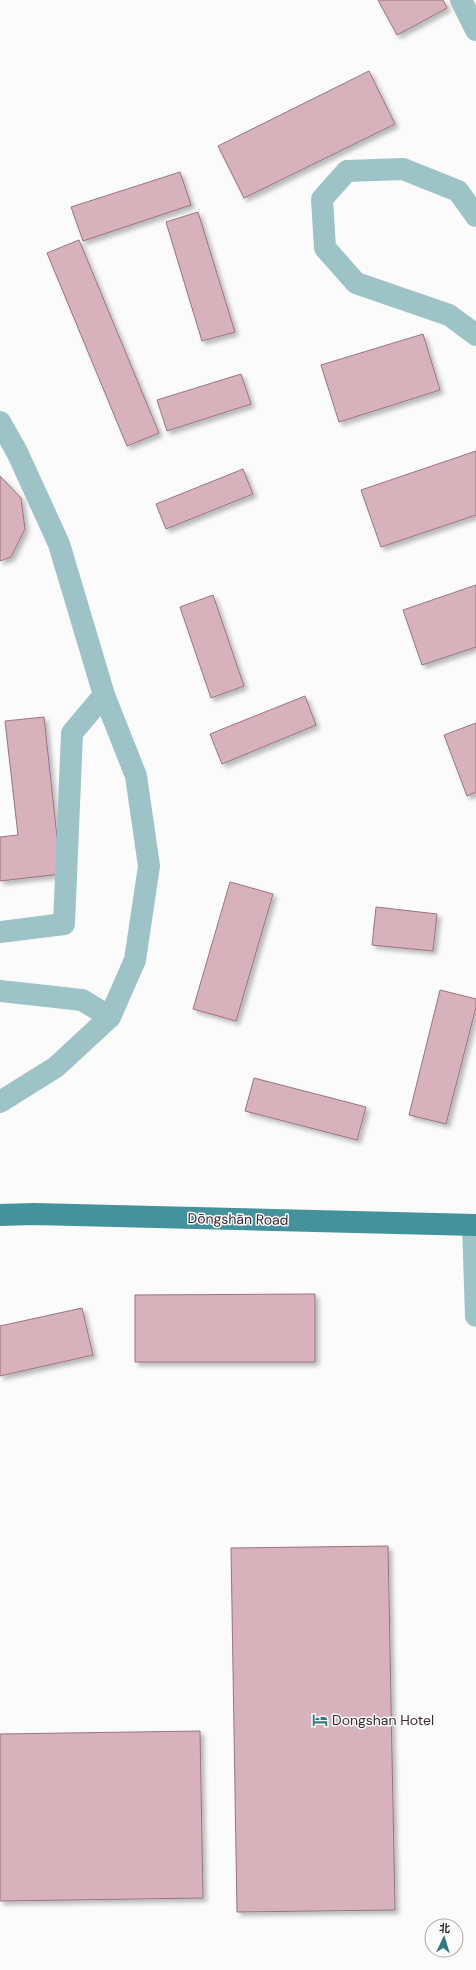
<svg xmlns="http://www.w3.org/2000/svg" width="476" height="1970" font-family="'DM Sans','Noto Sans SC',sans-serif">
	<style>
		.building { fill: #d7b1bb; stroke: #99757f; filter: url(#shadow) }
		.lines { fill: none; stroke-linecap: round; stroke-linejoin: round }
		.minor { stroke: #9dc3c7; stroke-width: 22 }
		.major { stroke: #44929b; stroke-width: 22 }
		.labels { text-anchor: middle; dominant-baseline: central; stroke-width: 3; stroke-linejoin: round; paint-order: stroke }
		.street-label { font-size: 14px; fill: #392a2f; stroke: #fbfbfb }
		.poi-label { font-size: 14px; fill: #392a2f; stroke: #fbfbfb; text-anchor: start }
	</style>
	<defs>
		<filter id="shadow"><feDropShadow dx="3.5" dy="3.5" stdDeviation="2" flood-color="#0004"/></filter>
	</defs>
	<rect width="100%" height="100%" fill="#fbfbfb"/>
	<path class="building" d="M378,0H443L447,8L397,35Z
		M369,71L395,124L244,198L218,146Z
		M180,172L191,205L83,241L71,207Z
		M198,212L235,332L202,341L166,222Z
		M79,240L159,433L127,446L47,253Z
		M423,334L440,390L339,422L321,365Z
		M241,374L251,404L167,431L157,400Z
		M476,451V515L381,547L361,490Z
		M243,469L253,494L166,529L156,504Z
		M0,476L21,498L25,529L11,557L0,561Z
		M476,585V647L422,665L403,610Z
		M213,595L244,686L211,698L180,607Z
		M305,696L316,725L222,764L210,734Z
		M44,717L61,874L0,881V837L18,835L5,721Z
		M476,723V792L467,796L444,735Z
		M230,882L273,894L236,1021L193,1009Z
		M376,907L437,914L433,951L372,945Z
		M440,990L476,999V1007L446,1124L409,1115Z
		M254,1078L366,1107L357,1140L245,1111Z
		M315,1294V1362H135V1295Z
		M82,1308L93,1355L0,1376V1326Z
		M388,1546L395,1910L237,1912L231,1548Z
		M200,1731L203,1898L0,1901V1734Z"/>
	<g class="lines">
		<path class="minor" d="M461,0L476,30
			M476,216L458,191L403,169L347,171L322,199L325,248L356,283L449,315L476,335
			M0,422L17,452L59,544L104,695L136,776L149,866L135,960L110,1017L56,1067L0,1102
			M0,932L64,924L72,733L104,695
			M0,991L82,1000L110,1017
			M473,1225L476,1316"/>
		<path class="major" d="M0,1215L34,1214L476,1225"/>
	</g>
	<defs>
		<g id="hotel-bare" transform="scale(1.2)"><path d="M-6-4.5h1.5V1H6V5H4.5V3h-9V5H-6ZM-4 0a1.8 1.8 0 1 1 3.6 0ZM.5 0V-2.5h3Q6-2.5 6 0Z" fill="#327a82" stroke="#fbfbfb" stroke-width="2.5" paint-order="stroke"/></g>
	</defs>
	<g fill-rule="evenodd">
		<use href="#hotel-bare" x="320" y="1720"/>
	</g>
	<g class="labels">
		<g class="street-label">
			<text transform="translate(238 1219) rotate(1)">Dōngshān Road</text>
		</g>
		<g class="poi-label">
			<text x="332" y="1720">Dongshan Hotel</text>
		</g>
	</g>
	<g transform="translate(444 1938) rotate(4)"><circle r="19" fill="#fbfbfb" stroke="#ada7a9"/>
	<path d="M0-3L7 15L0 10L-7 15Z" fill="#327a82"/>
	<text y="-6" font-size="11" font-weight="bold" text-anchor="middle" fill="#392a2f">北</text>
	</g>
</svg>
